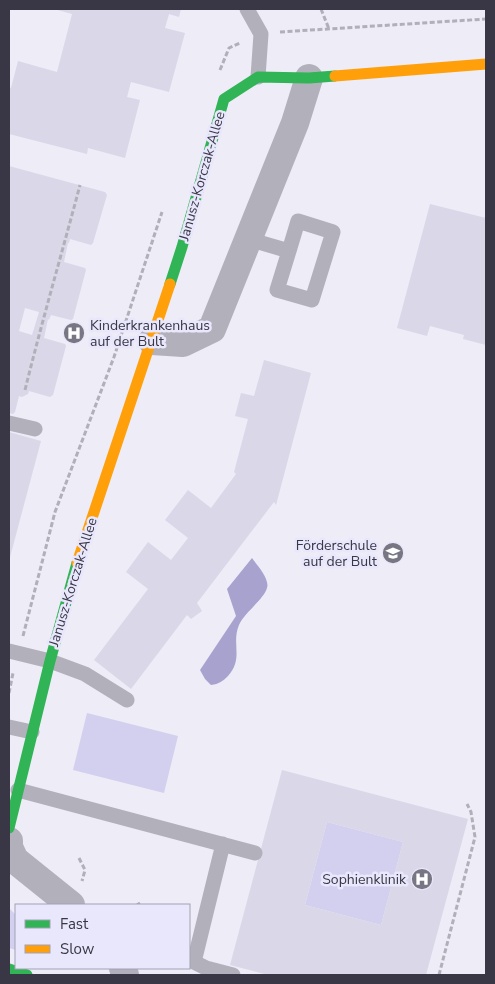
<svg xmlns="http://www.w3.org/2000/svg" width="495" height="984" font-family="'Nunito Sans',sans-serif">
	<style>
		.green { fill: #d3cfee }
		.water { fill: #a8a2cf }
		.building { fill: #dad7e9; fill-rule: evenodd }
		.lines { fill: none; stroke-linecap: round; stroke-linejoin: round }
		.path { stroke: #b1b0b9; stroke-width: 3; stroke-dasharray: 5 2.5; stroke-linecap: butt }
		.lane { stroke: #b2b0bb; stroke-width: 15 }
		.street { stroke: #b2b0bb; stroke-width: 28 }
		.fast { stroke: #30b455; stroke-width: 11 }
		.slow { stroke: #ff9f0a; stroke-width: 11 }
		.labels { text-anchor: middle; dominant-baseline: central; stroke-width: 5; stroke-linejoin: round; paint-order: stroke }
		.street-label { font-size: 14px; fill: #393745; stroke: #e9e7fc }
		.poi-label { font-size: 14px; fill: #393745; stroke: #e9e7fc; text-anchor: end }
	</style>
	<rect width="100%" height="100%" fill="#edecf7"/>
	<path class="green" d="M87,713L178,736L164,793L73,770Z
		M327,822L403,842L381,925L305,905Z
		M9,908L16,915V950L9,948Z"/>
	<path class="water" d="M252,558C257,565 270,579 267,588C264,599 244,613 239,625C231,644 244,658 228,676C223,681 219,684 211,685L205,679L200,670L236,616L227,589Z"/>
	<path class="building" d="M54,9H181L179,17L169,14L165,28L185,33L169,92L131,82L127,97L140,100L125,158L88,148L87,154L9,134V87L11,88L18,61L57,72L72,14Z
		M9,166L105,192L107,195L93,243L91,245L70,239L69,243H68L64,262L85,268L86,270L73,319L71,320L51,315L49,320L48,319L44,338L65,344L66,346L53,395L50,397L29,391L28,394L22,397L19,396L15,412L13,414L9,413ZM25,308L39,312L32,335L19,331Z
		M430,204L486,218V345L463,339L464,335L430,326L427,336L397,328Z
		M264,360L311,373L276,505L274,502L197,603L202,611L191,619L187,615L131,689L94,660L148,589L126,572L148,542L171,560L188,538L165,520L188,490L211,508L236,474L234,472L248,419L235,416L241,393L254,396Z
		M9,432L41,441L9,561Z
		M282,770L468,819L426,975H268L230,965ZM327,822L403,842L381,925L305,905Z"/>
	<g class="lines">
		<path class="path" d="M321,9L329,29
			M280,32L486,19
			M220,70L229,48L240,43
			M25,390C42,321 62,253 80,185
			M23,636L55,512L114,357L162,212
			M9,693L13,673
			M79,858L85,870L82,881
			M137,905L140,903
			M439,975L475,837L471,812L467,804"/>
		<path class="lane" d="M247,9L261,34L258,77
			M248,239L289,251L277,290L312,300L333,232L298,221L289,251
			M9,423L35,429
			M9,651L50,661L85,674L127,700
			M9,727L32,732
			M18,790L255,853
			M223,844L194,962L206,968L233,975"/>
		<path class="street" d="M152,341L183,343L212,329L295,123L309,78
			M9,841V847L15,860L71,905
			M123,968L125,975"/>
		<path class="fast" d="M170,284L182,247L224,99L258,77L309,78L335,76
			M9,828L50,661L77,563
			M9,969L27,975"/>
		<path class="slow" d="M335,76L486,64
			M77,563L170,284"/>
	</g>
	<defs>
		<g id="hospital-disc" transform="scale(1.125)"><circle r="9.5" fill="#787683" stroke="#e9e7fc"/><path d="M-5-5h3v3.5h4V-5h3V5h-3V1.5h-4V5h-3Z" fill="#fff"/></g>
		<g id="school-disc" transform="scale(1.125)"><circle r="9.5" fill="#787683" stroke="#e9e7fc"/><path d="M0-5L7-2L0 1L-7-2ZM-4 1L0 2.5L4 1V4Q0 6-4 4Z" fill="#fff"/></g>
	</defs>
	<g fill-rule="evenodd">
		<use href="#hospital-disc" x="74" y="333"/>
		<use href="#school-disc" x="393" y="553"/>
		<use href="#hospital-disc" x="422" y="879"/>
	</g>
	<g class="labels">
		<g class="street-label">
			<text transform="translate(202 176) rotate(-74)">Janusz-Korczak-Allee</text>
			<text transform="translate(73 582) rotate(-73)">Janusz-Korczak-Allee</text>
		</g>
		<g class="poi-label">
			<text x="90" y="325" text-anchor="start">Kinderkrankenhaus<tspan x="90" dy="16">auf der Bult</tspan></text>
			<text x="377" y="545">Förderschule<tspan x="377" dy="16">auf der Bult</tspan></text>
			<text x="406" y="879">Sophienklinik</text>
		</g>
	</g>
	<rect width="495" height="984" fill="none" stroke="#393745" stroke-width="20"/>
	<rect x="15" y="904" width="175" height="65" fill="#e9e7fc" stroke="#a3a1b3"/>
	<rect x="25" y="920" width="25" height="8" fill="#30b455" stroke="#a3a1b3"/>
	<text x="60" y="929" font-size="15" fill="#393745">Fast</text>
	<rect x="25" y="945" width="25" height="8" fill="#ff9f0a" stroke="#a3a1b3"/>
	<text x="60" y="954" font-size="15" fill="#393745">Slow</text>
</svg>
